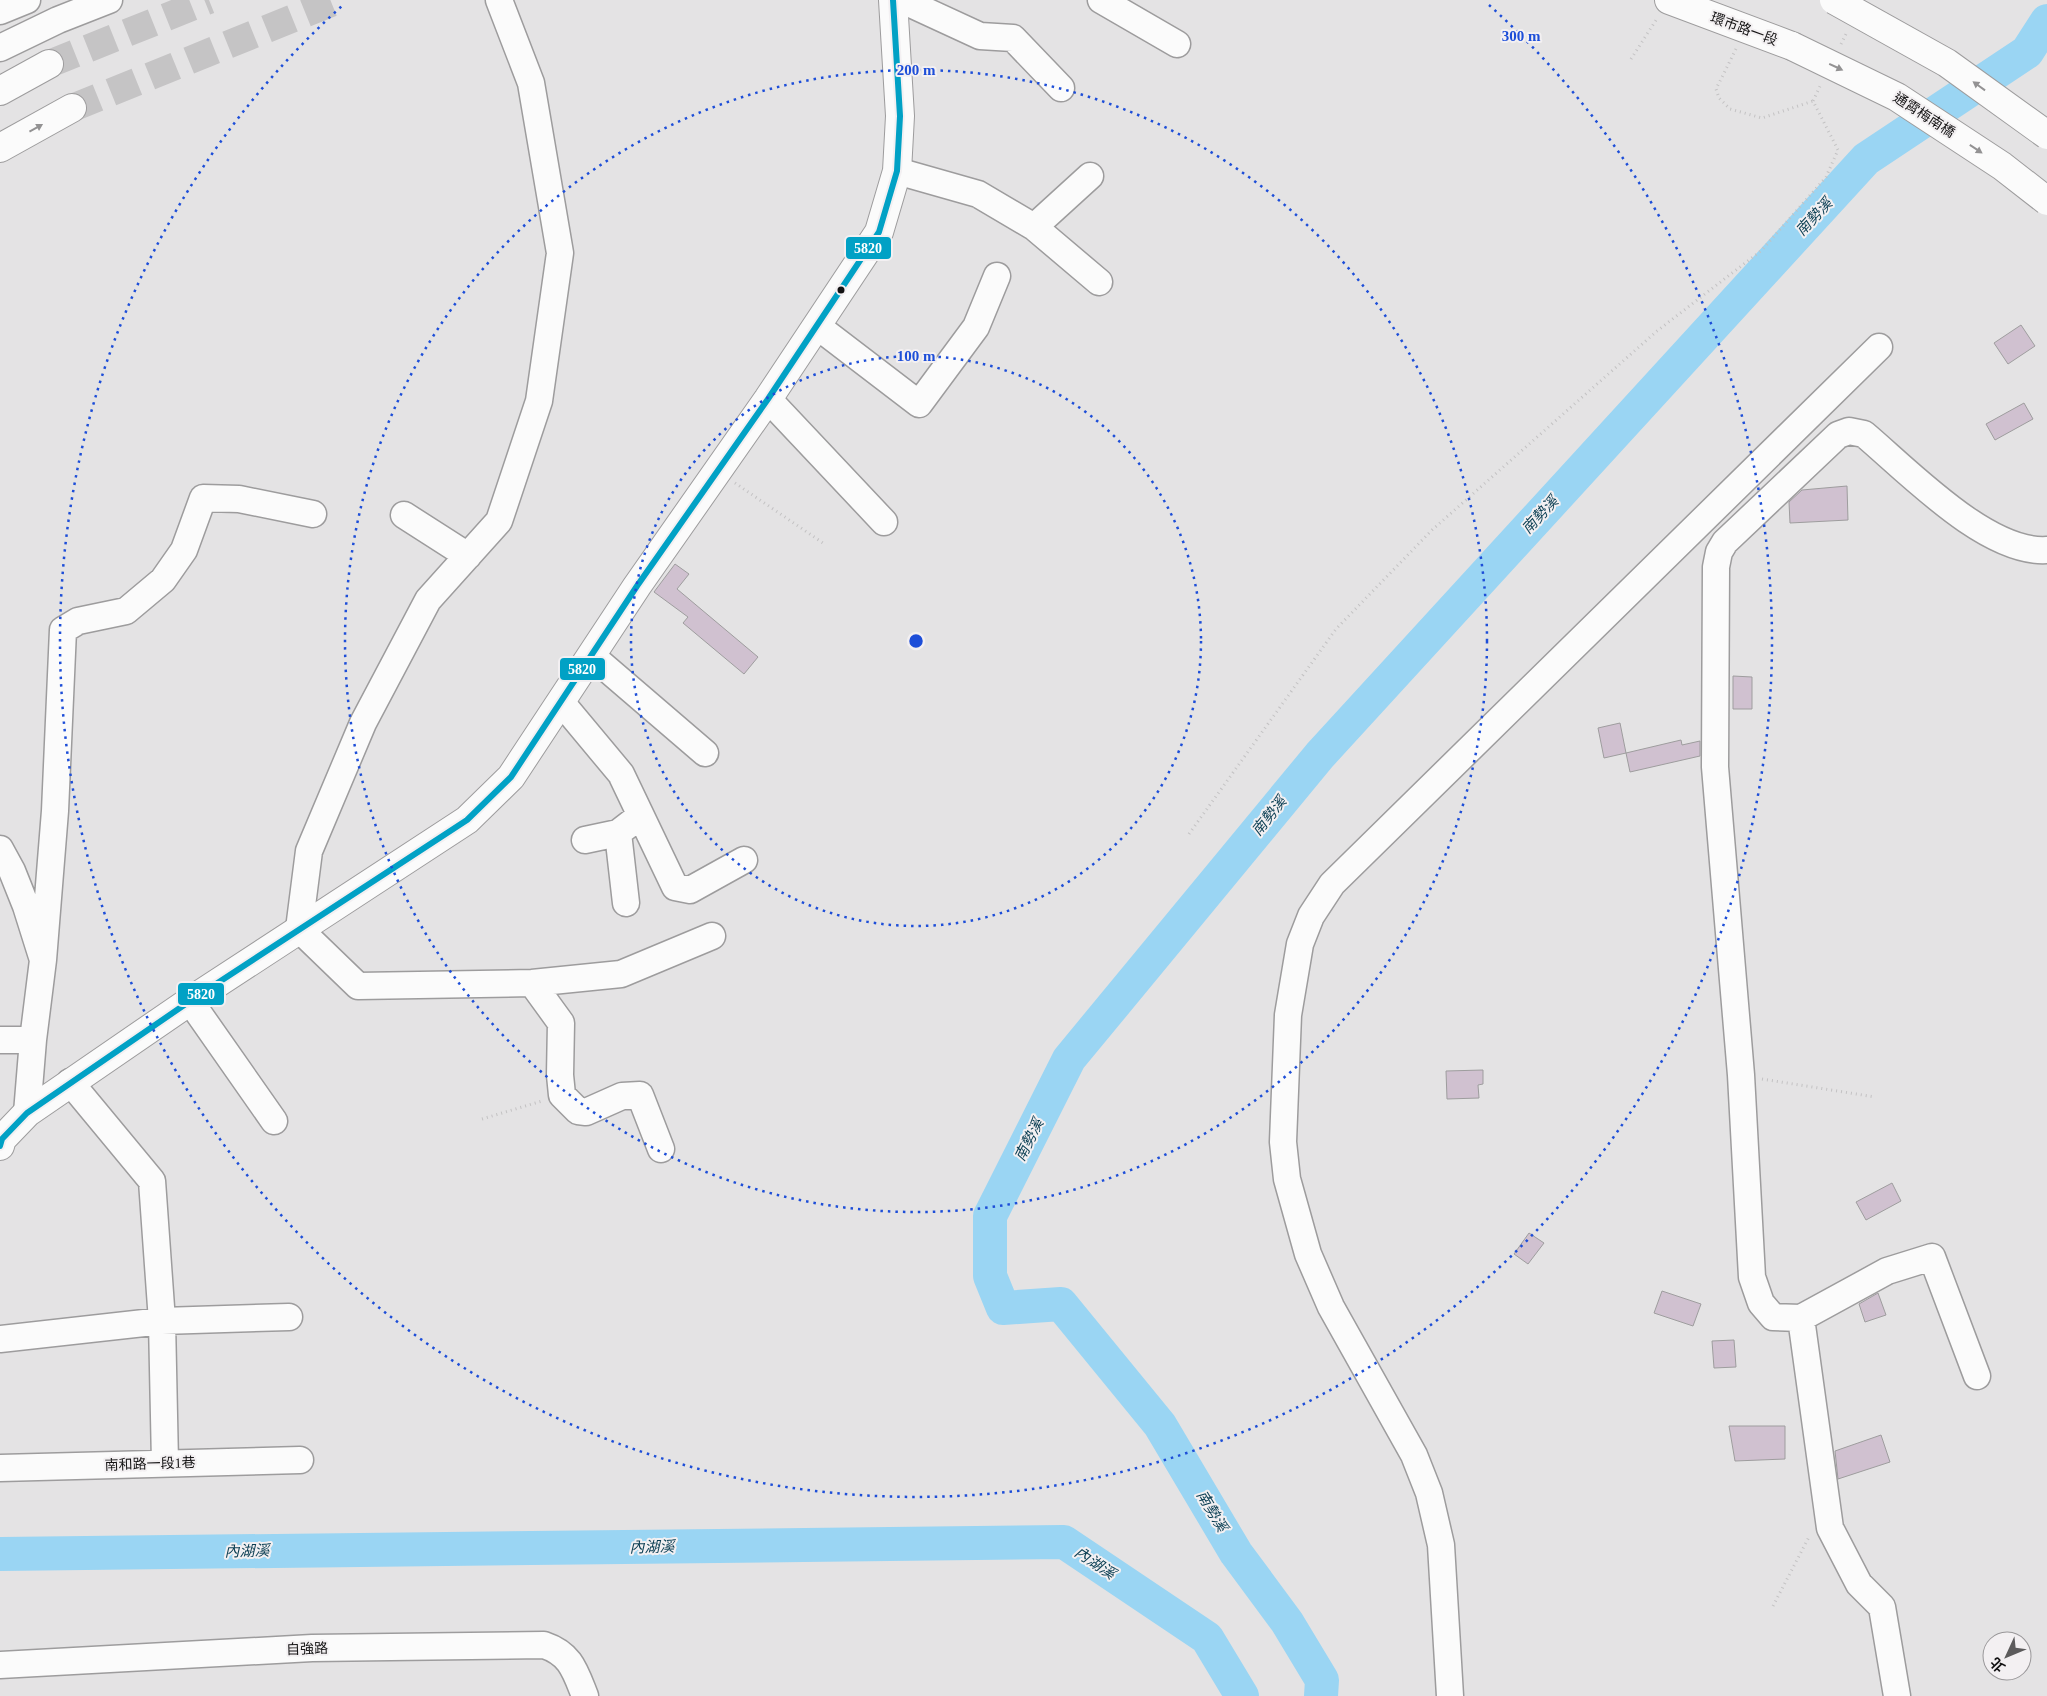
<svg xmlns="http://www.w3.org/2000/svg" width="2047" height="1696" font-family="'Times New Roman','Noto Sans TC',serif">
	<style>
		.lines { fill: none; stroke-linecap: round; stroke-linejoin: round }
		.river { stroke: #9ad5f3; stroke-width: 34 }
		.building { fill: #d0c1d0; stroke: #9e9d9e }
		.major-tunnel { stroke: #c5c4c5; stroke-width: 28; stroke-dasharray: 28 14; stroke-linecap: butt }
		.minor-casing { stroke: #9d9c9d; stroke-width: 29 }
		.major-casing { stroke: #9d9c9d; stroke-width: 30 }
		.path { stroke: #c3c2c3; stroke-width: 3; stroke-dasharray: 1 4; stroke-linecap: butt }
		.minor { stroke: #fbfbfb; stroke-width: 26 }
		.major { stroke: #fbfbfb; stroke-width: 28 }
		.major-bridge-casing { stroke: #9d9c9d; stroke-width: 30; stroke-linecap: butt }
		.major-bridge { stroke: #fbfbfb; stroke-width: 28 }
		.bus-1-casing { stroke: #f3f0f2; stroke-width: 10 }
		.bus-1 { stroke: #01a1c5; stroke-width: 6 }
		.oneway { fill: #939293 }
		.ring { fill: none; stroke: #1d4ed8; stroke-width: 2.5; stroke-dasharray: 2.5 5 }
		.bus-dot { fill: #131213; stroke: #f3f0f2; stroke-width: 2 }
		.labels { text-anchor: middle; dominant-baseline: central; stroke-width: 4; stroke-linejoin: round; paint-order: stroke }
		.street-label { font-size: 14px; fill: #131213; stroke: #f3f0f2 }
		.water-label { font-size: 15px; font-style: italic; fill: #083c51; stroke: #f3f0f2 }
		.centre { fill: #1d4ed8; stroke: #f3f0f2; stroke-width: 2.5 }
		.ring-label { font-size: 15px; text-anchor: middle; font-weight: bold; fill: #1d4ed8; stroke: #f3f0f2; stroke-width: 4; stroke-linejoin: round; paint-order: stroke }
		.line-badge { stroke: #f3f0f2; stroke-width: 2 }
		.badge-label { font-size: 14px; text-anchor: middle; font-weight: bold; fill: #fff }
	</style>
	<rect width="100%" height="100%" fill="#e4e3e4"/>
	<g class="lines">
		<path class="river" d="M0,1554L1064,1542L1207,1638L1242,1696
			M1321,1696L1322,1680L1287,1622L1236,1553L1160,1425L1061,1304L1003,1308L990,1276V1216L1069,1059L1320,755L1866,159L2027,52L2047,21"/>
	</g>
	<path class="building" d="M2021,325L2035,346L2008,364L1994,343Z
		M2024,403L2033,419L1995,440L1986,424Z
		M1847,486L1848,520L1790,523L1789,502L1802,490Z
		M675,564L689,574L677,589L758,657L744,674L683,623L688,617L654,592Z
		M1733,676L1752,677V709H1733Z
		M1620,723L1626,753L1604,758L1598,728Z
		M1681,740L1682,745L1700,741V756L1630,772L1626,753Z
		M1483,1070V1084L1478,1085L1479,1098L1447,1099L1446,1071Z
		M1892,1183L1901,1201L1866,1220L1856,1202Z
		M1529,1233L1544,1243L1528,1264L1514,1254Z
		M1662,1291L1701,1304L1693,1326L1654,1313Z
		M1878,1293L1886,1315L1865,1322L1859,1304Z
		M1734,1340L1736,1367L1714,1368L1712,1341Z
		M1729,1426H1785V1459L1735,1461Z
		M1881,1435L1890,1462L1838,1479L1835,1451Z"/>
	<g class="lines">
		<path class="major-tunnel" d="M49,64L209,0
			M72,108L338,0"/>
		<g class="minor-casing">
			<path id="minor" d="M499,0L531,83L560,253L539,401L499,521L428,600L363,723L309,851L299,929L358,986L532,983L621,974L712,936
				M902,0L980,36L1013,38L1061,88
				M1101,0L1177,44
				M0,11L27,0
				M0,48L58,20L109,0
				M897,171L978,194L1034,227L1099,282
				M1034,227L1090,176
				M817,326L919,404L976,327L997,276
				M768,399L884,522
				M404,515L468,556
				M592,656L705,753
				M561,702L621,774L675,887L690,890L744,860
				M585,840L618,833
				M0,849L12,871L26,906L43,960L33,1040L27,1113
				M626,903L618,833L640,816
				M43,960L55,811L63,630L78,621L126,611L163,580L184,550L203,498L239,499L313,514
				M532,983L561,1023L560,1075L562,1095L578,1111L586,1112L622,1096L640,1095L661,1149
				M190,1001L274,1121
				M0,1040H33
				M70,1082L152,1181L162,1321L165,1463
				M1801,1318L1887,1271L1932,1257L1977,1376
				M0,1339L162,1321L289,1317
				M0,1468L300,1460
				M0,1665L312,1648L544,1645C571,1654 575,1671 585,1696
				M1450,1696L1441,1545L1429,1493L1414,1455L1331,1307L1308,1254L1287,1179L1283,1142L1288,1015L1300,944L1311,916L1332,884L1879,347
				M1897,1696L1882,1607L1859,1584L1830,1528L1801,1318L1773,1317L1761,1303L1752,1277L1741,1075L1715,767L1716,567L1719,552L1725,542L1838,435L1849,431L1864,434C1908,471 1987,554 2047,550"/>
		</g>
		<g class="major-casing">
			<path id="major" d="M1669,0L1792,46
				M0,91L49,64
				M0,148L72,108
				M0,1146L2,1139L27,1113L190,1001L467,820L511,777L637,586L768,399L879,232L897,171L900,116L893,0"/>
		</g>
		<path class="path" d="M1841,44L1847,32
			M1736,49L1716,89L1719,98L1730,109L1762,118L1813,101
			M1631,59L1658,17
			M735,483L823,543
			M1189,834L1336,629L1432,530L1657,331L1762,250L1826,177L1838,150L1813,101L1821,84
			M1762,1079L1875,1097
			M482,1119L542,1101
			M1773,1606L1810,1535"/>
		<use href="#minor" class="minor"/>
		<use href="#major" class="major"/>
		<g class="major-bridge-casing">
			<path id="major-bridge" d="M1834,0L1947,63L2047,135
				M1792,46L1897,97L2002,166L2047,201"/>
		</g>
		<use href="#major-bridge" class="major-bridge"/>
		<g class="bus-1-casing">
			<path id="bus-1" d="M0,1146L2,1139L27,1113L190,1001L467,820L511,777L637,586L768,399L879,232L897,171L900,116L893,0"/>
		</g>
		<use href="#bus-1" class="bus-1"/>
	</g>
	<defs><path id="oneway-solid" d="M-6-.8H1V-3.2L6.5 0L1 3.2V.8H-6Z" transform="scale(1.25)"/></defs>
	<g class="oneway">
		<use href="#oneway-solid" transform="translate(1836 67) rotate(25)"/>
		<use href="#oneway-solid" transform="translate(1979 86) rotate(-144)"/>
		<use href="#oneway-solid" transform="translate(36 128) rotate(-29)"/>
		<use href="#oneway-solid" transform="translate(1976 149) rotate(34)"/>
	</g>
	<g class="ring">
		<circle cx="916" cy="641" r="285"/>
		<circle cx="916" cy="641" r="571"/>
		<path d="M1489 5A856 856 0 1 1 343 5"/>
	</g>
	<circle class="bus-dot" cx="841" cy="290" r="4.5"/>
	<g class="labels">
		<g class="street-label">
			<text transform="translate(1744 29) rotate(20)">環市路一段</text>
			<text transform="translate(1924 115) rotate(33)">通霄梅南橋</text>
			<text transform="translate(150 1464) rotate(-2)">南和路一段1巷</text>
			<text transform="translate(307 1649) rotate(-2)">自強路</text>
		</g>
		<g class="water-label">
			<text transform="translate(1814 217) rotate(-47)">南勢溪</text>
			<text transform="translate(1540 515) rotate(-47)">南勢溪</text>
			<text transform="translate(1269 816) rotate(-51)">南勢溪</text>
			<text transform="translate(1029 1140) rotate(-63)">南勢溪</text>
			<text transform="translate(1212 1511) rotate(59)">南勢溪</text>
			<text transform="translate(652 1547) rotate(-1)">內湖溪</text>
			<text transform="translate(247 1551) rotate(-1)">內湖溪</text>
			<text transform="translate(1095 1563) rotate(34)">內湖溪</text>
		</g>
	</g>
	<circle cx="916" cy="641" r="8" class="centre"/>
	<g class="ring-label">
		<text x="1521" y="41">300 m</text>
		<text x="916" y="75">200 m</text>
		<text x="916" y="361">100 m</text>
	</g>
	<g class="line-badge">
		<rect x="845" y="236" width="47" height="24" rx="5" fill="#01a1c5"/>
		<rect x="559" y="657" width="47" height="24" rx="5" fill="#01a1c5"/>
		<rect x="177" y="982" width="48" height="24" rx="5" fill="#01a1c5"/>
	</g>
	<g class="badge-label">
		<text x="868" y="253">5820</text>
		<text x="582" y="674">5820</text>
		<text x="201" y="999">5820</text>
	</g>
	<g transform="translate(2007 1656) rotate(226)"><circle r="24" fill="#f3f0f2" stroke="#999799"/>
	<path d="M0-4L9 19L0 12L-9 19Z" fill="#5c5b5c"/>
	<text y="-8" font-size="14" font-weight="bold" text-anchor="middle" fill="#131213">北</text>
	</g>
</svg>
